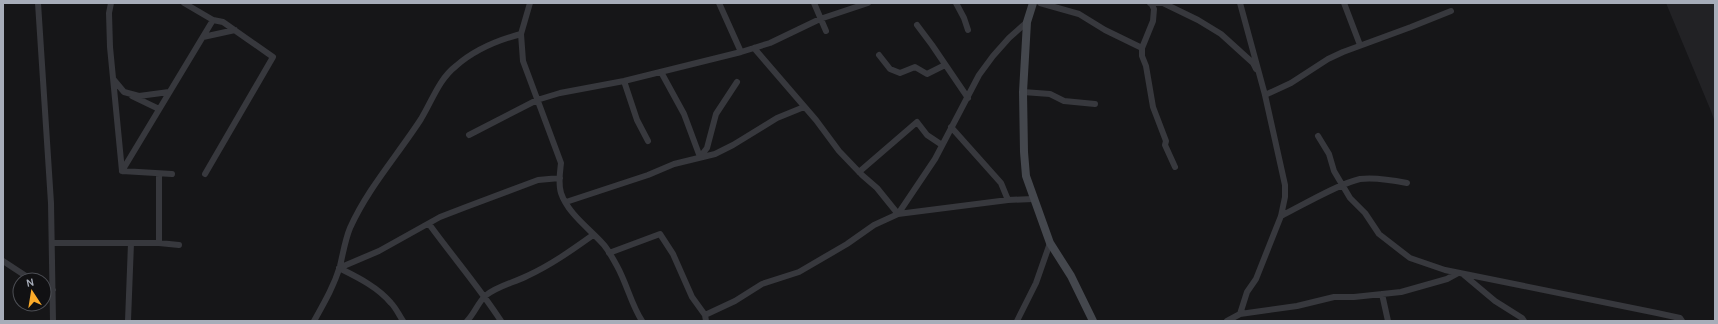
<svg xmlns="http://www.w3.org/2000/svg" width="1718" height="324" font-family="Karla,sans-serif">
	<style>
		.built { fill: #222225 }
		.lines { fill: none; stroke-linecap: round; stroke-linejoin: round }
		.minor { stroke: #37383d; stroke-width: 6 }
		.secondary { stroke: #44474d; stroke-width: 8 }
	</style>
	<rect width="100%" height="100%" fill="#161618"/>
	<path class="built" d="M1666,3H1715V122L1711,111Z"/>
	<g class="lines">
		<path class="minor" d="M38,3L51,203L53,321
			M111,3L109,13L110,47L122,171
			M184,3L213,20L223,22L273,57L205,174
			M530,3L521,34L523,61L561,163C560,172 558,184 561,193C568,214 590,229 604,245C609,251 613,259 617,266C627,284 631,304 642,321
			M719,3L741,52
			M814,3L826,31
			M956,3L964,18L968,30
			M1040,3L1079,14L1105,30L1142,48
			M1150,3H1163L1198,20L1221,34L1253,63L1256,69
			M1151,3L1154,9L1153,21L1142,48V56L1146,66L1153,107L1166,141L1165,145L1175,167
			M1344,3L1360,45
			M917,25L932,45L968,98
			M203,37L235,30
			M754,48L816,120L839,151L862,175L877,188L898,214L935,159L979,75L993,56L1009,38L1027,22
			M879,55L890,69L900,73L915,67L927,74L945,65
			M661,72L684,114L700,157
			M114,80L124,92L139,96L169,92
			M624,81L637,120L648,141
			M1023,92L1050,94L1064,101L1095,104
			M1265,95L1291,83L1328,59L1343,52L1411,27L1451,11
			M132,96L159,109
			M951,127L1001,183L1008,200
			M469,135L537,100L560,93L624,81L741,52L770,43L820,19L868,3
			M1318,136L1329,154L1334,171L1350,198L1365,213L1379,234L1410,258L1445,270L1657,313L1680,318L1682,321
			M700,157L707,148L716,114L737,82
			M122,171L213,20
			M122,171L172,174
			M859,172L917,122L927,135L942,145
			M159,174V243
			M566,202L648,175L674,164L715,154L733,145L777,118L804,107
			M1281,216C1303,205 1338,184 1360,179C1375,177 1392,180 1407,183
			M429,224C453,257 479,287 501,321
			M52,243H159L179,245
			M609,253L660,234L673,254L692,297L705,315L706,321
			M3,261L32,280
			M339,268L379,251L440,217L466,207L538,180L560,178
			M339,268C357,277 378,287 391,303C396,308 399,315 403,321
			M1464,275L1495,301L1522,318L1524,321
			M44,286L53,290
			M1382,294L1388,321
			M1240,314L1297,306L1334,297H1354L1401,292L1447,279L1458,273
			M705,315L735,301L762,284L799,272L847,244L874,225L898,214L1008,200L1033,199
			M128,321L131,243
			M314,321C324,303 334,286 340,266C343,254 345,240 350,228C368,188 397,156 421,119C432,101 439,79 456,66C474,50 498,40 521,34
			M467,321C474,314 478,303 485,296C497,286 513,283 527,276C551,265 572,250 593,235
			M1017,321L1036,283L1050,243
			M1227,321L1240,314L1247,292L1256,279L1281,216L1285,197V185L1265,95L1240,3"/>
		<path class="secondary" d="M1033,3L1027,22L1023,92L1024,152L1026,176L1050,243L1071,276L1093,321"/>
	</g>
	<rect width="1718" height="324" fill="none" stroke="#a7adb9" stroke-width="8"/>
	<g transform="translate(32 292) rotate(348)"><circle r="19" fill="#111113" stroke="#4d4f55"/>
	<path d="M0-3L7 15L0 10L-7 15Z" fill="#fbab2a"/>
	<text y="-6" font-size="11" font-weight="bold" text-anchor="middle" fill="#a7adb9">N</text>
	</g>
</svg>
